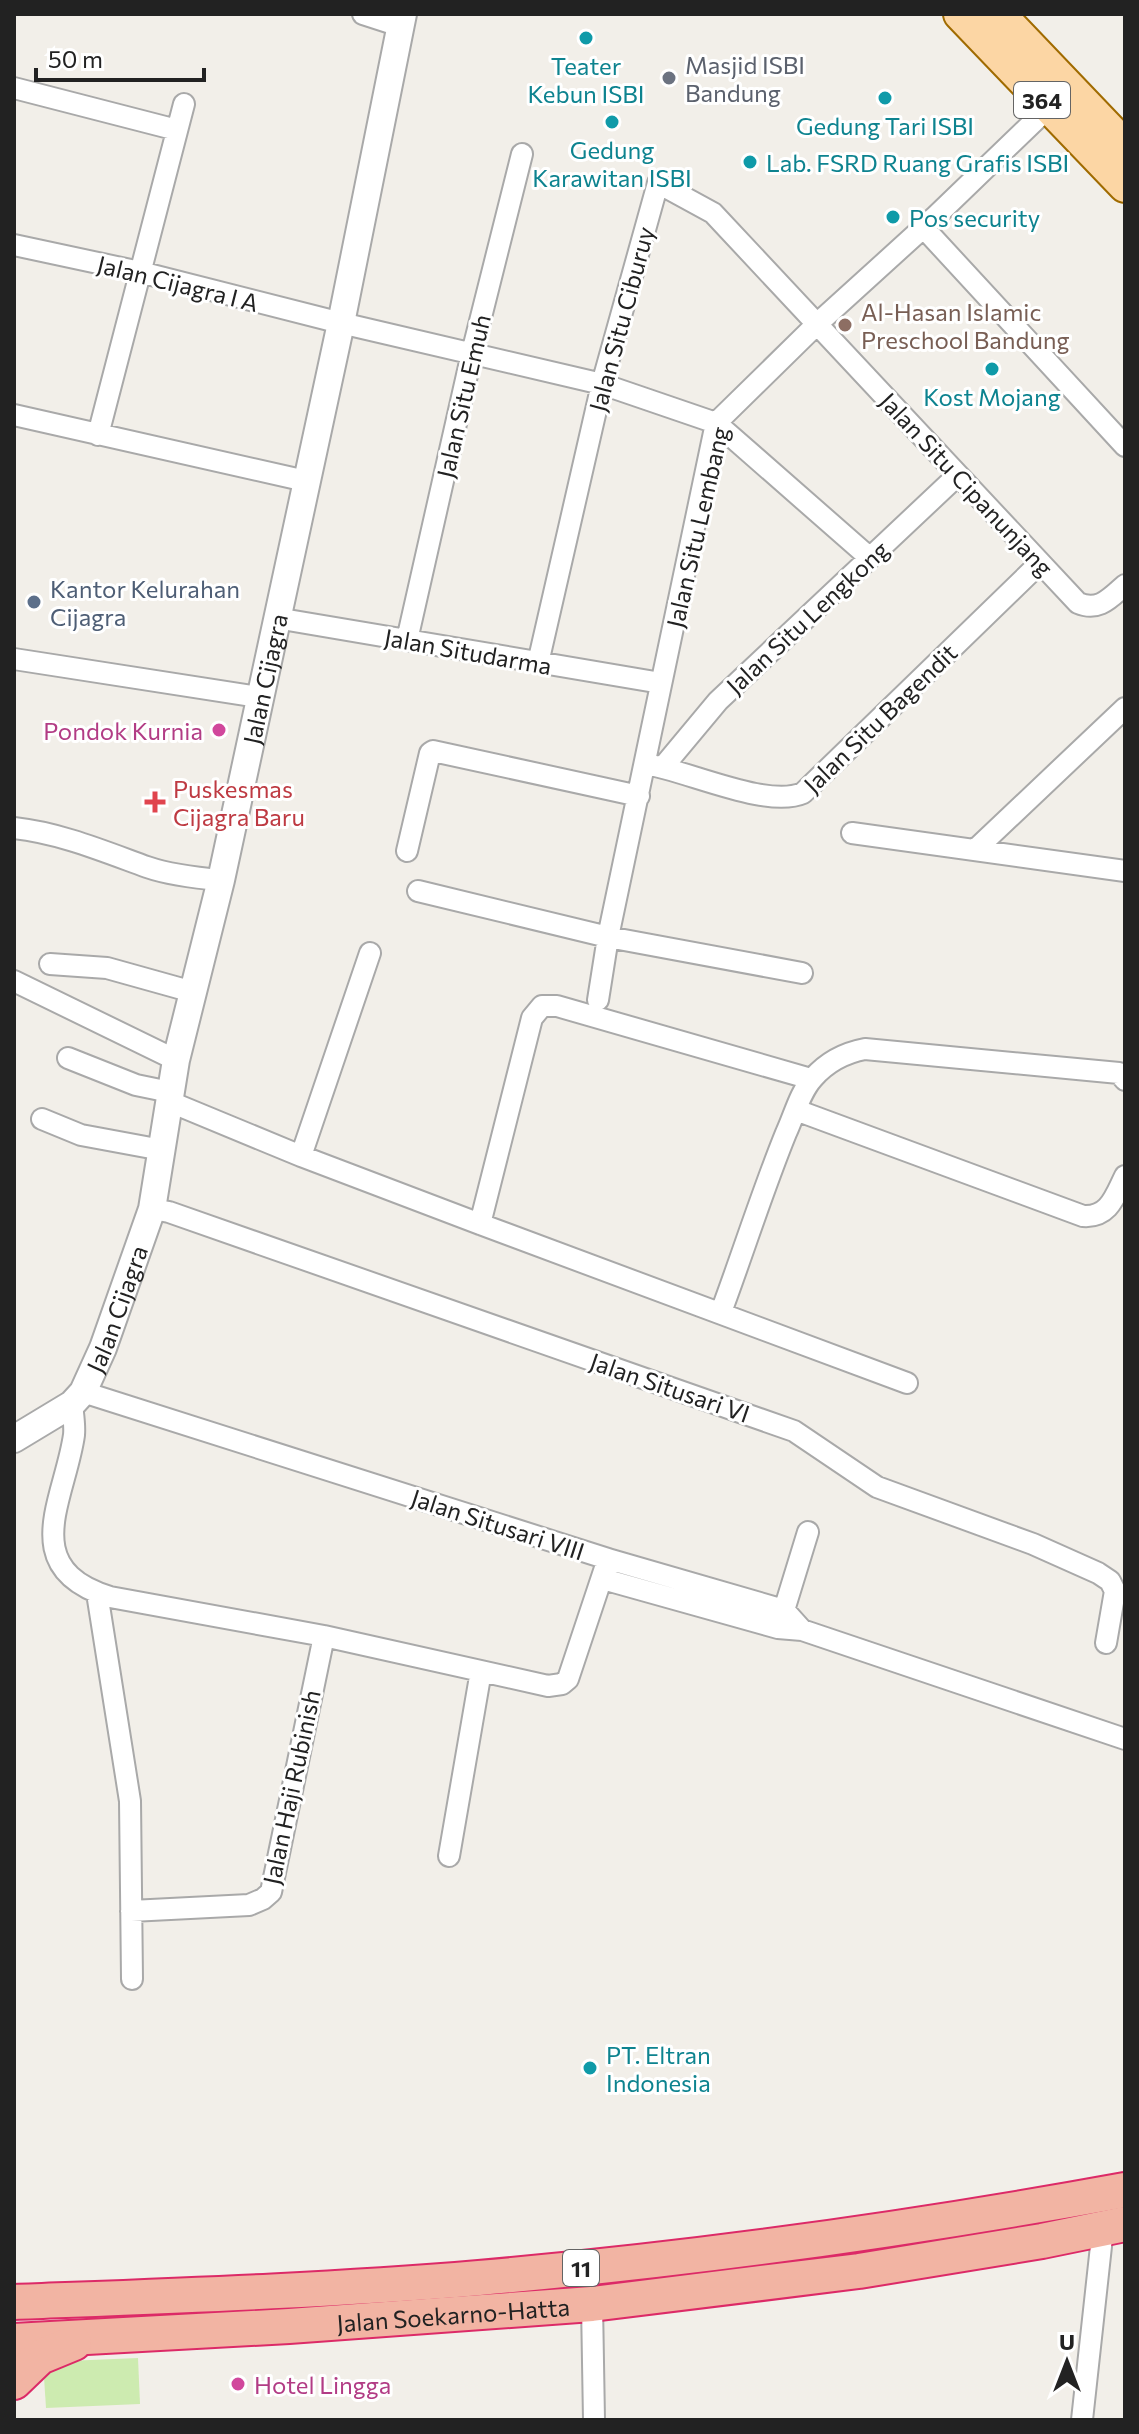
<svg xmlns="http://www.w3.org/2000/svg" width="1139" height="2434" font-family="Commissioner,sans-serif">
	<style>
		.grass { fill: #cdebb0 }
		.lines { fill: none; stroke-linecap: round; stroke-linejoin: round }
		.minor-casing { stroke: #a9a9a9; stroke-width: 24 }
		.tertiary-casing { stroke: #a9a9a9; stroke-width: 30 }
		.primary-casing { stroke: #a06b00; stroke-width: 36 }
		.trunk-casing { stroke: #dc2a67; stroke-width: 38 }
		.minor { stroke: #fff; stroke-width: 20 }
		.tertiary { stroke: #fff; stroke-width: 26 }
		.primary { stroke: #fcd6a4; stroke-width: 32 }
		.trunk { stroke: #f2b4a3; stroke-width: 34 }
		.culture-dot { fill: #0f9aa8; stroke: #fff; stroke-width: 3 }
		.worship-dot { fill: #6b7280; stroke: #fff; stroke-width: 3 }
		.education-dot { fill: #8d6e63; stroke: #fff; stroke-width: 3 }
		.service-dot { fill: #5c6f8a; stroke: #fff; stroke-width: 3 }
		.hotel-dot { fill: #d1479c; stroke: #fff; stroke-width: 3 }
		.health-dot { fill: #e0444e; stroke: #fff; stroke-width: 3 }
		.labels { text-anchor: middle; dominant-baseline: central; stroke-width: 6; stroke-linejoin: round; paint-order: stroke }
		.shield { fill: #fff; stroke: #646464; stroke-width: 2 }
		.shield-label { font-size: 22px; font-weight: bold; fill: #222 }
		.worship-label { font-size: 24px; fill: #5b616d; stroke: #fff; text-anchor: start }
		.culture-label { font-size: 24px; fill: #0d838f; stroke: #fff }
		.street-label { font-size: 24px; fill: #222; stroke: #fff }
		.education-label { font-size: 24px; fill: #785e54; stroke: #fff; text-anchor: start }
		.service-label { font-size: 24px; fill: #4e5e75; stroke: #fff; text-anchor: start }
		.hotel-label { font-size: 24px; fill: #b23c85; stroke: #fff; text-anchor: end }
		.health-label { font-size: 24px; fill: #be3a42; stroke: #fff; text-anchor: start }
	</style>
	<rect width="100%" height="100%" fill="#f2efe9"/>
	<path class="grass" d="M138,2358L140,2404L46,2408L43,2362Z"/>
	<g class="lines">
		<g class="minor-casing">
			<path id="minor" d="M363,14L400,26
				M14,88L177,130
				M923,227L1125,446
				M14,245L140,272L341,323L602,384L716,423L870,558
				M14,415L306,481
				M98,435L184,104
				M276,618L661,683
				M407,640L472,353L522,154
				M14,659L259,697
				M538,663L602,384L658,183L713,213L1078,603C1099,612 1110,598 1125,585
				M645,764C686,770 767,809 803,793L1040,563
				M663,767L718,701L958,475
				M14,828C60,833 103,851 147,867C170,875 197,878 221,880
				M852,833L1125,871
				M975,850L1125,708
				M407,851L430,753L433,751L639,796
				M418,891L608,937L802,973
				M50,964L107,968L193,992
				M14,981L176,1060
				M598,1000L608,937L716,423L817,324L936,216L1049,107
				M68,1058L136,1085L170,1092
				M168,1101L301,1156L480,1224L907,1383
				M796,1110L1083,1216C1109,1218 1115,1196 1125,1176
				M42,1119L81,1135L162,1150
				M301,1156L370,953
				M152,1209L169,1212L794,1431L877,1487L1033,1544L1098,1573L1110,1581L1115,1591L1106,1643
				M480,1224L532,1018L542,1006H557L811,1079
				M721,1312C743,1253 762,1192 786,1133C794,1116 800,1092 813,1078C827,1062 844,1053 865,1049L1119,1073L1125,1080
				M83,1392L608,1559L784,1610L802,1630
				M72,1404C73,1414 75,1425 74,1435C65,1499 16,1568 110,1597L324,1636L548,1686L562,1684L568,1679L608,1559
				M603,1579L778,1628L802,1630L1125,1739
				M97,1593L130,1801L132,1979
				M781,1620L808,1532
				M449,1856L481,1671
				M131,1911L249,1905L263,1899L271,1892L324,1636
				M592,2304L594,2420
				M1082,2420L1103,2228"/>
		</g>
		<g class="tertiary-casing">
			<g id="tertiary">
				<path id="s1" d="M14,1439L72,1404L83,1392L103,1348L152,1209L176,1060L221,880L341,323L403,14"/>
			</g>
		</g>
		<g class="primary-casing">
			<path id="primary" d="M960,14L1125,186
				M999,14L1125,146"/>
		</g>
		<g class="trunk-casing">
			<g id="trunk">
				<path d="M14,2302C169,2296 324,2291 479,2278C695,2259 911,2229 1125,2190"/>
				<path id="s2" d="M14,2341L289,2326L592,2304L859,2271L1042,2241L1125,2224"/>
				<path d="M14,2382L40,2357L74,2343"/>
			</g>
		</g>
		<use href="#minor" class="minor"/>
		<use href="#tertiary" class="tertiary"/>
		<use href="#primary" class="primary"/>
		<use href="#trunk" class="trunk"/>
	</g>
	<g class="culture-dot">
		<circle cx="586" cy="38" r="8"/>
		<circle cx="885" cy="98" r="8"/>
		<circle cx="612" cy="122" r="8"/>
		<circle cx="750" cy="162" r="8"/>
		<circle cx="893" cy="217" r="8"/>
		<circle cx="992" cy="369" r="8"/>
		<circle cx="590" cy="2068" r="8"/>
	</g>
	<circle class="worship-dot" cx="669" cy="78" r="8"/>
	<circle class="education-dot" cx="845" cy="325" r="8"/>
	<circle class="service-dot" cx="34" cy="602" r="8"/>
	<g class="hotel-dot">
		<circle cx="219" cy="730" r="8"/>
		<circle cx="238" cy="2384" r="8"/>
	</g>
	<path class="health-dot" d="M151 790h8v8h8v8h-8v8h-8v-8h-8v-8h8z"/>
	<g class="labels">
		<g class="shield">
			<rect x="1014" y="82" width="56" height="36" rx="6"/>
			<rect x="563" y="2250" width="36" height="36" rx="6"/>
		</g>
		<g class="shield-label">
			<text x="1042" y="100">364</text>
			<text x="581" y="2268">11</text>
		</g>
		<g class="worship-label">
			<text x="685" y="64">Masjid ISBI<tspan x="685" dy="28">Bandung</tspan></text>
		</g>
		<g class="culture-label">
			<text x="586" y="65">Teater<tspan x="586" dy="28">Kebun ISBI</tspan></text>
			<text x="885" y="125">Gedung Tari ISBI</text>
			<text x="612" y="149">Gedung<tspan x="612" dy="28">Karawitan ISBI</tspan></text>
			<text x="766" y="162" text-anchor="start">Lab. FSRD Ruang Grafis ISBI</text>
			<text x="909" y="217" text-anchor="start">Pos security</text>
			<text x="992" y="396">Kost Mojang</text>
			<text x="606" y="2054" text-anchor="start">PT. Eltran<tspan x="606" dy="28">Indonesia</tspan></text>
		</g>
		<g class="street-label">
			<text transform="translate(178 283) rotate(14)">Jalan Cijagra I A</text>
			<text transform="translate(621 319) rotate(-75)">Jalan Situ Ciburuy</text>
			<text transform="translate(463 396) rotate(-77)">Jalan Situ Emuh</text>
			<text transform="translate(967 484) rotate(47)">Jalan Situ Cipanunjang</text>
			<text transform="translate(697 527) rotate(-77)">Jalan Situ Lembang</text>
			<text transform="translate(807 617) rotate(-43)">Jalan Situ Lengkong</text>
			<text transform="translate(468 651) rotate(10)">Jalan Situdarma</text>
			<text stroke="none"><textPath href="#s1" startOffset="822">Jalan Cijagra</textPath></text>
			<text transform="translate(880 718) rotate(-44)">Jalan Situ Bagendit</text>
			<text stroke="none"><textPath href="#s1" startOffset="174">Jalan Cijagra</textPath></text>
			<text transform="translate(670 1387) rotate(19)">Jalan Situsari VI</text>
			<text transform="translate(498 1524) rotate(18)">Jalan Situsari VIII</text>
			<text transform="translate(291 1787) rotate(-78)">Jalan Haji Rubinish</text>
			<text stroke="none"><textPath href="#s2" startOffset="440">Jalan Soekarno-Hatta</textPath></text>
		</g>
		<g class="education-label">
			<text x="861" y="311">Al-Hasan Islamic<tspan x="861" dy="28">Preschool Bandung</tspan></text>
		</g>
		<g class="service-label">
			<text x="50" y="588">Kantor Kelurahan<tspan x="50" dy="28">Cijagra</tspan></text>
		</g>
		<g class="hotel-label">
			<text x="203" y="730">Pondok Kurnia</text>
			<text x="254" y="2384" text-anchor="start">Hotel Lingga</text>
		</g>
		<g class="health-label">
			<text x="173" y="788">Puskesmas<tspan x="173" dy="28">Cijagra Baru</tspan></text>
		</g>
	</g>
	<rect width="1139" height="2434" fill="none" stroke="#222222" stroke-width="32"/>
	<g transform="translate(1067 2362)" stroke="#ffffff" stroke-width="6" paint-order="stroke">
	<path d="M0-6L14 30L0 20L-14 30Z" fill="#222222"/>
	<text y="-12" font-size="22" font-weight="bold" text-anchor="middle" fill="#222222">U</text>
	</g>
	<path d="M36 68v12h168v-12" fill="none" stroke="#222222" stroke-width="4"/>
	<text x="48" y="68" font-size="24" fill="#222222" stroke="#ffffff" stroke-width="6" paint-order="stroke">50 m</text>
</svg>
